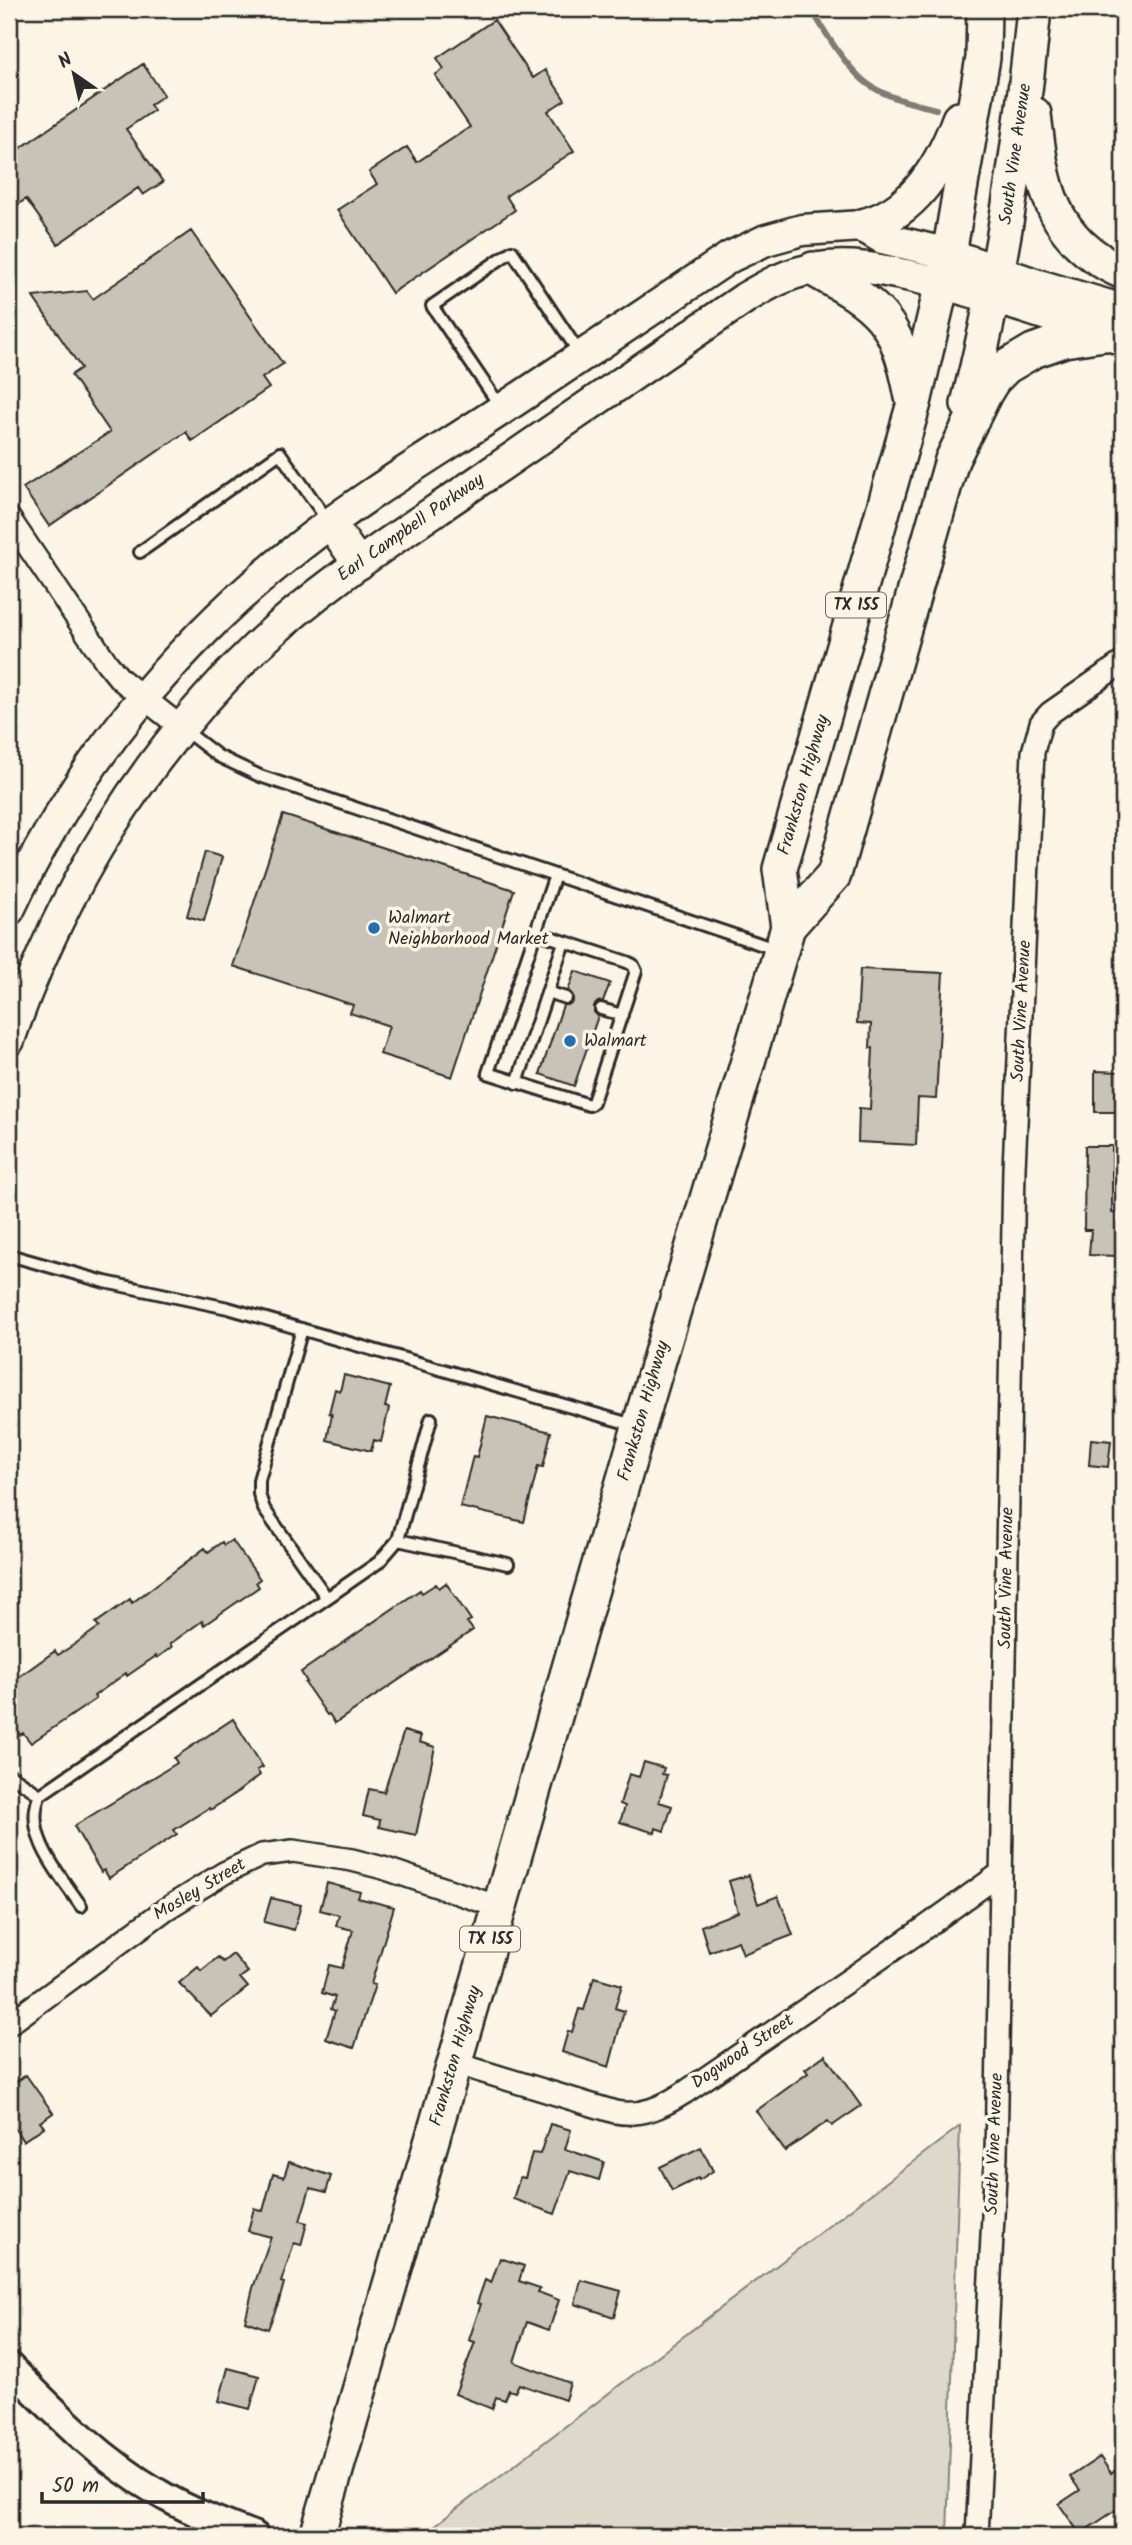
<svg xmlns="http://www.w3.org/2000/svg" width="1132" height="2545" font-family="Kalam,sans-serif">
	<style>
		.green { fill: #ded8ca; stroke: #84827a; stroke-width: 2 }
		.lines { fill: none; stroke-linecap: round; stroke-linejoin: round }
		.stream { stroke: #7d7b74; stroke-width: 6 }
		.building { fill: #c8c3b7; stroke: #2b2b2b; stroke-width: 2 }
		.service-casing { stroke: #2b2b2b; stroke-width: 16 }
		.minor-casing { stroke: #2b2b2b; stroke-width: 26 }
		.tertiary-casing { stroke: #2b2b2b; stroke-width: 32 }
		.secondary-casing { stroke: #2b2b2b; stroke-width: 35 }
		.primary-casing { stroke: #2b2b2b; stroke-width: 38 }
		.service { stroke: #fcf5e5; stroke-width: 10 }
		.minor { stroke: #fcf5e5; stroke-width: 21 }
		.tertiary { stroke: #fcf5e5; stroke-width: 26 }
		.secondary { stroke: #fcf5e5; stroke-width: 30 }
		.primary { stroke: #fcf5e5; stroke-width: 33 }
		.poi-dot { fill: #1f6fb2; stroke: #fcf5e5; stroke-width: 2.5 }
		.labels { text-anchor: middle; dominant-baseline: central; stroke-width: 7; stroke-linejoin: round; paint-order: stroke }
		.shield { fill: #fcf5e5; stroke: #6a6863; stroke-width: 2 }
		.shield-label { font-size: 16px; font-weight: bold; fill: #2b2b2b }
		.street-label { font-size: 18px; fill: #2b2b2b; stroke: #fcf5e5 }
		.poi-label { font-size: 18px; fill: #2b2b2b; stroke: #fcf5e5; text-anchor: start }
	</style>
	<rect width="100%" height="100%" fill="#fcf5e5"/>
	<filter id="ink" filterUnits="userSpaceOnUse"><feTurbulence type="fractalNoise" baseFrequency=".0143" numOctaves="2"/><feDisplacementMap in="SourceGraphic" scale="14" xChannelSelector="R" yChannelSelector="G"/><feConvolveMatrix kernelMatrix="1 2 1 2 8 2 1 2 1" color-interpolation-filters="sRGB"/></filter>
	<g filter="url(#ink)">
		<path class="green" d="M960,2126L947,2536H421Z"/>
		<g class="lines">
			<path class="stream" d="M811,9C826,33 842,62 864,81C883,97 912,103 936,109"/>
		</g>
		<path class="building" d="M494,20L533,78L545,70L565,100L548,111L574,151L506,196L515,210L392,293L337,210L377,184L369,172L407,147L417,162L470,127L435,75L444,69L437,58Z
			M143,64L164,95L150,105L154,110L126,129L163,182L143,195L138,188L58,244L26,199L9,211V156Z
			M191,231L283,364L262,378L269,388L192,441L186,432L49,526L23,488L110,432L71,375L81,368L33,297L87,291L93,299Z
			M283,815L514,890L452,1077L380,1054L389,1026L350,1013L353,1005L233,966Z
			M205,852L222,857L204,921L187,916Z
			M860,969L943,973L936,1099L918,1098L916,1145L858,1142L859,1108L870,1109L873,1048H870L871,1024L857,1023Z
			M575,971L610,983L603,1001L598,1002L594,1006V1012L598,1016L574,1086L540,1074L563,1005H568L573,1001V996L568,991Z
			M1095,1071L1123,1072L1122,1112H1095Z
			M1085,1146H1112V1213L1118,1214L1116,1256L1089,1255L1091,1230H1084Z
			M344,1375L390,1387L385,1407L389,1408L381,1442L374,1440L371,1451L327,1440L332,1414L329,1413L335,1389L340,1391Z
			M487,1416L551,1432L543,1467L538,1466L524,1522L460,1507L473,1456L477,1457Z
			M1091,1439L1111,1441L1108,1467L1089,1465Z
			M232,1540L260,1579L256,1582L259,1587L204,1625L202,1621L170,1644L172,1647L157,1658L156,1656L127,1676L126,1673L94,1696L96,1699L31,1743L23,1733L20,1735L9,1720V1684L55,1651L58,1655L72,1646L99,1627L96,1623L130,1599L132,1603L205,1548L208,1552L222,1542L224,1545Z
			M446,1583L471,1620L467,1622L473,1630L335,1723L329,1714L327,1715L305,1683L307,1682L301,1672L420,1590L422,1593L436,1584L439,1588Z
			M233,1719L263,1767L257,1770L260,1775L235,1794L210,1810L209,1808L174,1830L177,1834L109,1878L104,1870L101,1872L74,1826L177,1763L174,1758Z
			M404,1731L421,1736L419,1742L435,1747L416,1835L379,1827L380,1820L363,1816L369,1789L384,1792Z
			M644,1762L664,1768L662,1774L667,1775L659,1802L672,1806L664,1831L656,1828L655,1833L620,1822L625,1806L620,1804L629,1774L639,1777Z
			M749,1875L758,1904L778,1896L793,1935L743,1954L738,1941L709,1952L701,1926L738,1912L729,1881Z
			M327,1883L360,1892L358,1898L394,1907L371,1984L375,1985L354,2048L326,2039L335,2011L331,2009L335,1997L322,1993L329,1965L342,1968L353,1930L336,1926L339,1915L320,1910Z
			M271,1898L301,1905L294,1930L264,1922Z
			M233,1954L248,1972L240,1978L248,1987L211,2016L179,1983L198,1967L201,1971L218,1957L223,1962Z
			M594,1977L622,1985L615,2008L624,2011L609,2067L562,2052L568,2031L572,2032L579,2009L584,2010Z
			M825,2055L861,2106L832,2126L828,2121L785,2151L756,2111L808,2073L805,2069Z
			M26,2075L53,2113L40,2122L44,2127L23,2141L9,2120V2087Z
			M550,2124L571,2130L565,2149L604,2162L599,2180L570,2171L555,2214L513,2199L520,2177L525,2178L532,2153L540,2154Z
			M701,2147L713,2171L699,2180L698,2178L672,2191L660,2167Z
			M289,2162L331,2176L326,2192L310,2188L300,2221L307,2223L301,2245L294,2243L281,2282L284,2283L279,2301L268,2329L245,2321L253,2288L271,2237L248,2231L254,2208L263,2211L273,2174L284,2177Z
			M500,2258L524,2266L519,2281L540,2288L538,2292L559,2300L549,2330L527,2322L514,2362L570,2383L565,2400L519,2384L515,2392L509,2390L505,2400L496,2397L492,2409L455,2394L475,2342L469,2340L481,2304L477,2303L485,2280L491,2283Z
			M581,2280L621,2291L614,2317L575,2304Z
			M228,2368L259,2376L250,2409L219,2401Z
			M1100,2457L1111,2473L1123,2465V2505L1080,2534L1059,2504L1080,2490L1070,2477Z"/>
		<g class="lines">
			<g class="service-casing">
				<path id="service" d="M502,409L432,306L512,251L580,354
					M140,552L280,453L328,521
					M183,729L218,756L260,776L778,950
					M535,932L627,962L633,965L636,971L593,1102L589,1105L488,1073L555,875
					M547,992L566,998
					M601,1009L622,1015
					M517,1083L564,942
					M9,1255L105,1282L228,1308L637,1426
					M302,1329L259,1480V1494L264,1509L327,1598L379,1562L398,1540L508,1564
					M398,1540L431,1419
					M9,1774L40,1795
					M81,1906C61,1876 22,1834 40,1795L327,1598"/>
			</g>
			<g class="minor-casing">
				<path id="minor" d="M9,518L107,663L120,679L183,729
					M9,2024L166,1909L224,1873L262,1855L293,1851L352,1860L383,1868L499,1907
					M454,2063L615,2112C641,2117 662,2107 684,2093L923,1929L1001,1873
					M977,2536L996,2156L1014,1168L1033,752L1041,723L1050,713L1123,662"/>
			</g>
			<g class="tertiary-casing">
				<path id="tertiary" d="M9,2366C55,2412 100,2459 157,2492C188,2511 222,2523 255,2536"/>
			</g>
			<g class="secondary-casing">
				<path id="secondary" d="M330,523L359,564
					M9,910C75,767 176,643 300,546C363,496 434,454 501,410C578,359 654,308 730,257L766,240L802,230L862,226L882,238L949,254L1035,284L1123,310
					M9,1040C60,892 142,757 255,648C318,588 391,541 461,493C556,428 651,363 745,298C767,285 788,273 813,269C850,262 883,270 919,278C988,294 1056,318 1123,340"/>
			</g>
			<g class="primary-casing">
				<path id="primary" d="M1034,114C1042,185 1050,240 1123,272
					M862,226C914,214 942,165 959,119
					M813,269C880,306 897,318 912,397
					M968,404C1001,275 1021,142 1034,9
					M788,927L834,875L952,460L985,393L993,380L1006,367L1033,351L1064,340L1104,334
					M317,2536L639,1427L788,927L780,869L914,403L949,254L983,58L984,9"/>
			</g>
			<use href="#service" class="service"/>
			<use href="#minor" class="minor"/>
			<use href="#tertiary" class="tertiary"/>
			<use href="#secondary" class="secondary"/>
			<use href="#primary" class="primary"/>
		</g>
	</g>
	<g class="poi-dot">
		<circle cx="374" cy="928" r="7"/>
		<circle cx="570" cy="1041" r="7"/>
	</g>
	<g class="labels">
		<g class="shield">
			<rect x="826" y="592.5" width="60" height="25" rx="5"/>
			<rect x="460" y="1926.5" width="60" height="25" rx="5"/>
		</g>
		<g class="shield-label">
			<text x="856" y="605">TX 155</text>
			<text x="490" y="1939">TX 155</text>
		</g>
		<g class="street-label">
			<text transform="translate(1016 154) rotate(-82)">South Vine Avenue</text>
			<text transform="translate(411 528) rotate(-35)">Earl Campbell Parkway</text>
			<text transform="translate(804 785) rotate(-74)">Frankston Highway</text>
			<text transform="translate(1022 1011) rotate(-87)">South Vine Avenue</text>
			<text transform="translate(644 1411) rotate(-74)">Frankston Highway</text>
			<text transform="translate(1007 1578) rotate(-89)">South Vine Avenue</text>
			<text transform="translate(200 1890) rotate(-31)">Mosley Street</text>
			<text transform="translate(743 2052) rotate(-34)">Dogwood Street</text>
			<text transform="translate(456 2056) rotate(-74)">Frankston Highway</text>
			<text transform="translate(995 2144) rotate(-88)">South Vine Avenue</text>
		</g>
		<g class="poi-label">
			<text x="388" y="918">Walmart<tspan x="388" dy="21">Neighborhood Market</tspan></text>
			<text x="584" y="1041">Walmart</text>
		</g>
	</g>
	<rect width="1132" height="2545" fill="none" stroke="#fcf5e5" stroke-width="35"/>
	<rect x="18" y="18" width="1097" height="2510" fill="none" stroke="#2b2b2b" stroke-width="2.5" filter="url(#ink)"/>
	<g transform="translate(74 74) rotate(326)" stroke="#fcf5e5" stroke-width="5" paint-order="stroke">
	<path d="M0-5L12 26L0 18L-12 26Z" fill="#2b2b2b"/>
	<text y="-10" font-size="19" font-weight="bold" text-anchor="middle" fill="#2b2b2b">N</text>
	</g>
	<path d="M42 2492v10h161v-10" fill="none" stroke="#2b2b2b" stroke-width="3.5"/>
	<text x="52" y="2492" font-size="21" fill="#2b2b2b" stroke="#fcf5e5" stroke-width="5" paint-order="stroke">50 m</text>
</svg>
